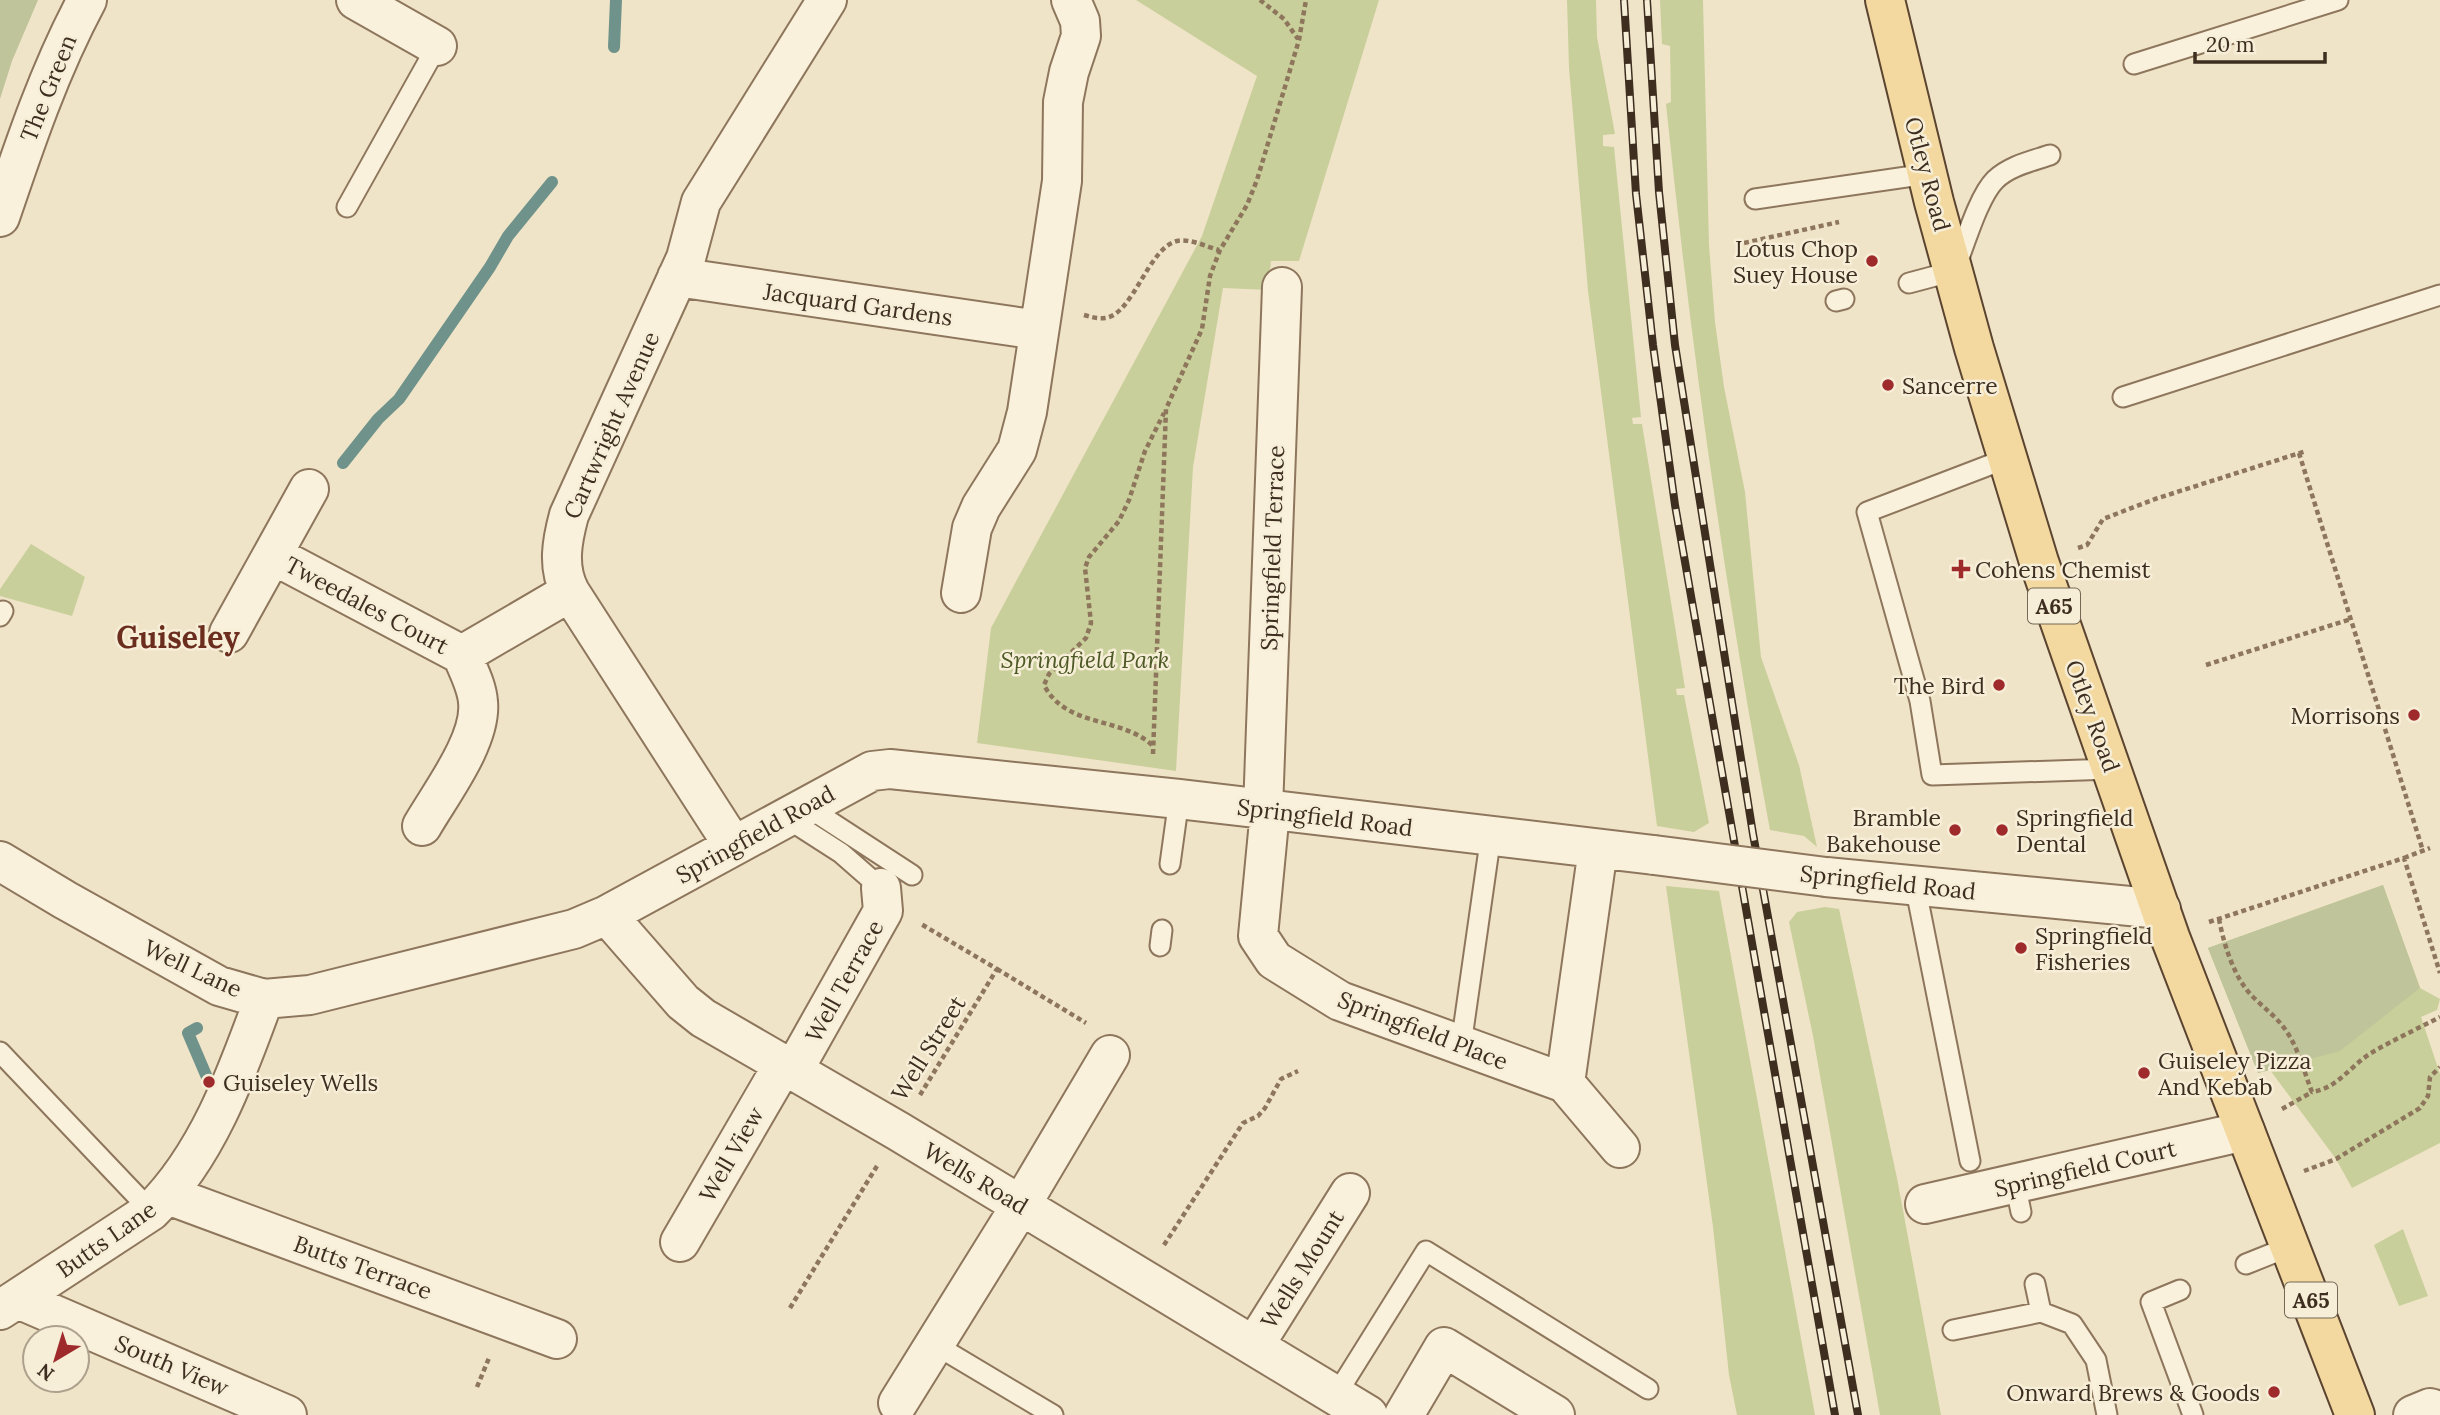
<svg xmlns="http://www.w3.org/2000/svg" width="2440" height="1415" font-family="Lora,serif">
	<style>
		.green { fill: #c9cf9b }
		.cemetery { fill: #bfc49a }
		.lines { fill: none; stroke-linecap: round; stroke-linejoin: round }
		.stream { stroke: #6f938a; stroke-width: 12 }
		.lane-casing { stroke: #8d765c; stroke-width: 23 }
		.street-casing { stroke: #8d765c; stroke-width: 42 }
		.primary-casing { stroke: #5b4430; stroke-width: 42 }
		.path { stroke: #8d765c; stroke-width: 4.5; stroke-dasharray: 5 3.5; stroke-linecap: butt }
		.lane { stroke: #faf1dc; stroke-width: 19 }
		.street { stroke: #faf1dc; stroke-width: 38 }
		.primary { stroke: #f3d9a0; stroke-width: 38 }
		.rail-casing { stroke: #3d2e20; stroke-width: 8 }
		.rail { stroke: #f7eed8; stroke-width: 5; stroke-dasharray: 16; stroke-linecap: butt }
		.street-bridge-casing { stroke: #8d765c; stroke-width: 42; stroke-linecap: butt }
		.street-bridge { stroke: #faf1dc; stroke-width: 38 }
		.poi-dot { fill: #9e2a2b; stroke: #f7eed8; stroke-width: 2.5 }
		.labels { text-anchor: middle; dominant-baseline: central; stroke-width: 5; stroke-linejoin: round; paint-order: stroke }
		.shield { fill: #f7eed8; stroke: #756857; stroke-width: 2 }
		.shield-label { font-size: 21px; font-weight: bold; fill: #3d2e20 }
		.street-label { font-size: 23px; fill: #3d2e20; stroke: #f7eed8 }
		.poi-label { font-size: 23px; fill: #3d2e20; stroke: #f7eed8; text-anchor: start }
		.park-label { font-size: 23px; font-style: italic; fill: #4d5a26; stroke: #f7eed8 }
		.district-label { font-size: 30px; font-weight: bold; fill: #6b2e1e; stroke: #f7eed8 }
	</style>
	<rect width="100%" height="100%" fill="#f0e4c8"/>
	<path class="green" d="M1136,0H1379L1299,261H1271L1268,290L1223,288L1193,467L1176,771L977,743L991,628L1202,236L1257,76Z
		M1567,0H1596L1597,37L1615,134L1603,135V146L1614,147L1641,417L1632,418L1633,424H1642L1685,688L1676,689L1677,695H1684L1709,823L1694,832L1657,826L1588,291L1569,68Z
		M1660,0H1703L1709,245L1715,322L1724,387L1745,492L1761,657L1799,765L1817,847L1804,836L1770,830C1725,590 1691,348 1666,104L1671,102L1670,46L1662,44Z
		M31,544L85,577L72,616L0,596V589Z
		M2383,885L2420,988L2440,999L2437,1010L2421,1017L2440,1074V1143L2352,1188L2336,1159L2270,1070L2258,1073L2208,948Z
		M1666,886L1719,891L1815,1415H1737L1729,1375L1713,1227Z
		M1825,907L1839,909L1897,1178L1941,1415H1880L1813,1036L1789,922L1797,912Z
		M2403,1229L2428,1296L2399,1306L2374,1245Z"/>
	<path class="cemetery" d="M0,0H38L12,61L0,99Z
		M2383,885L2420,988L2340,1051L2258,1073L2208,948Z"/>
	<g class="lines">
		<path class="stream" d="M614,47L616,0
			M343,463L378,419L399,399L490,267L508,236L552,182
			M197,1028L188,1033L209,1082"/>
		<g class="lane-casing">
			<path id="lane" d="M2134,64L2338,0
				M1755,199L1927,174
				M347,207L437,46
				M1909,283L1954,271C1964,247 1978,197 1995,180C2009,166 2032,161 2050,155
				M1836,301L1844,299
				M2123,397L2440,295
				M2008,458L1867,512L1920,701L1932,775L2112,769
				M0,616L3,611
				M806,806L912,875
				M785,817L841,853L881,888
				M1170,864L1179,799
				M1915,885L1970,1161
				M1160,946L1162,930
				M1461,1045L1491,835
				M0,1052L151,1211
				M2015,1183L2021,1212
				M2246,1264L2291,1246
				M2035,1284L2041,1312L2072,1324L2096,1360L2107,1415
				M2180,1290L2151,1302L2193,1415
				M1953,1330L2041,1312
				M934,1344L1053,1415
				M1336,1395L1426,1251L1648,1389"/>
		</g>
		<g class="street-casing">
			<path id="street" d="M356,0L437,46
				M0,217C25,143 50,69 87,0
				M677,277L1038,330
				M273,555L462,655
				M961,593L972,528L981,507L1017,450L1027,412L1062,181L1063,102L1069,72L1081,36L1080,21L1071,0
				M229,633L309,489
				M462,655L570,592
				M1263,810L1282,287
				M1270,811L1258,936L1274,960L1340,1001L1565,1083L1620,1148
				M422,826C441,793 482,740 478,702C477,686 468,670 462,655
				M733,845L570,592C557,567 562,541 569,515L686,258L701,202L827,0
				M0,861L65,900L219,986L264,999L310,995L574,929L607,915L872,771L890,769L1179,799L1654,855
				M1826,877L2161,909
				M607,915L683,1002L703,1018L898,1131L1368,1415
				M793,1071L883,911L881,888
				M1565,1083L1598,849
				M168,1195L557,1339
				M1925,1204L2245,1131
				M680,1242L783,1065
				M18,1299L287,1415
				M0,1310L151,1211C208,1155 237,1073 264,999
				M1254,1346L1350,1193
				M898,1403L1021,1205L1110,1055
				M1404,1415L1444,1347L1555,1415
				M2413,1415L2430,1408L2440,1411"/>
		</g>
		<g class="primary-casing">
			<path id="primary" d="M1885,0L1934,202L1974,348L2039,562L2170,937L2355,1415"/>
		</g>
		<path class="path" d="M1260,0L1284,19L1298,39
			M1744,243L1839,222
			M1084,315C1091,317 1098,319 1105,318C1133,315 1148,248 1177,241C1190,238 1207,247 1219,250
			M2299,453L2423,851
			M2078,548L2087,545L2103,519L2155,499L2306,451
			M2206,665L2351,619
			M1152,745C1120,716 1066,728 1044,685L1049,674L1086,638L1091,623L1085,568L1089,557L1119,521L1129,500L1145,451L1164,413
			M1153,754L1166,409L1202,329L1210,276L1220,250L1247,205L1257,180L1299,40L1306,0
			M2404,858L2430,848
			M2219,919C2224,945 2234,978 2253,997C2265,1009 2278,1018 2287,1032C2299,1050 2304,1072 2312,1092C2338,1088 2349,1067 2371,1053C2393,1040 2417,1029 2440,1017
			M2209,922L2404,858L2440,973
			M997,969L1086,1023
			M920,1095L997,969L921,924
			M2282,1109L2312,1092
			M2304,1171L2336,1159L2420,1108L2428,1096L2430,1077L2440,1067
			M1164,1245L1243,1123L1258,1116L1265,1108L1281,1079L1298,1071
			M790,1308L877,1166
			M477,1387L489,1358"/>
		<use href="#lane" class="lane"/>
		<use href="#street" class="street"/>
		<use href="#primary" class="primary"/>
		<g class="rail-casing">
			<path id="rail" d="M1624,0L1636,194L1653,345L1675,505L1835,1415
				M1647,0L1659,192L1675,345L1753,834L1858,1415"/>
		</g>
		<use href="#rail" class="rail"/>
		<g class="street-bridge-casing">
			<path id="street-bridge" d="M1654,855L1826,877"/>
		</g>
		<use href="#street-bridge" class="street-bridge"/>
	</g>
	<g class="poi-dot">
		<circle cx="1872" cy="261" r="7"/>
		<circle cx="1888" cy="385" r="7"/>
		<path d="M1957.5 558.5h7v7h7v7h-7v7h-7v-7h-7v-7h7z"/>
		<circle cx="1999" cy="685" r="7"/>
		<circle cx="2414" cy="715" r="7"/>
		<circle cx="1955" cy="830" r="7"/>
		<circle cx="2002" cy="830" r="7"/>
		<circle cx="2021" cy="948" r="7"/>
		<circle cx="2144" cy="1073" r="7"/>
		<circle cx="209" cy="1082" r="7"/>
		<circle cx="2274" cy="1392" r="7"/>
	</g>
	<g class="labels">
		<g class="shield">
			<rect x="2028" y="588.5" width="52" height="35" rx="5"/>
			<rect x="2285" y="1282.5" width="52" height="35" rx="5"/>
		</g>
		<g class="shield-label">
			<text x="2054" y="606">A65</text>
			<text x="2311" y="1300">A65</text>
		</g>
		<g class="street-label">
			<text transform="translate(48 88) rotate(-68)">The Green</text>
			<text transform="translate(1928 174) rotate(75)">Otley Road</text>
			<text transform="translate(858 304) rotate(8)">Jacquard Gardens</text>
			<text transform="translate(611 425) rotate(-66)">Cartwright Avenue</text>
			<text transform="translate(1272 548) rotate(-88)">Springfield Terrace</text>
			<text transform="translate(367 605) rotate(28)">Tweedales Court</text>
			<text transform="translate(2093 716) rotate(70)">Otley Road</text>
			<text transform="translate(1325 817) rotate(7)">Springfield Road</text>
			<text transform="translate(755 834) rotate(-29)">Springfield Road</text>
			<text transform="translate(1888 882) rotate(6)">Springfield Road</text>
			<text transform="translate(193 968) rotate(25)">Well Lane</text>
			<text transform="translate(844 981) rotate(-61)">Well Terrace</text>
			<text transform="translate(1423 1030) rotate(21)">Springfield Place</text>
			<text transform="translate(928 1048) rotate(-58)">Well Street</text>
			<text transform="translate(731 1154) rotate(-60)">Well View</text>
			<text transform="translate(2085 1168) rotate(-13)">Springfield Court</text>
			<text transform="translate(976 1178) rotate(31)">Wells Road</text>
			<text transform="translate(106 1239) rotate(-35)">Butts Lane</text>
			<text transform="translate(363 1267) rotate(20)">Butts Terrace</text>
			<text transform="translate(1302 1269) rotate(-58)">Wells Mount</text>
			<text transform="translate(172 1365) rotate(23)">South View</text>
		</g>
		<g class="poi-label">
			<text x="1858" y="248" text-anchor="end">Lotus Chop<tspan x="1858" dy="26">Suey House</tspan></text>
			<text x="1902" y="385">Sancerre</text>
			<text x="1975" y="569">Cohens Chemist</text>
			<text x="1985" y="685" text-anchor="end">The Bird</text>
			<text x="2400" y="715" text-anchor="end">Morrisons</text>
			<text x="1941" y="817" text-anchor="end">Bramble<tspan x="1941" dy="26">Bakehouse</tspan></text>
			<text x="2016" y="817">Springfield<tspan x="2016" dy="26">Dental</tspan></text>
			<text x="2035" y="935">Springfield<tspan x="2035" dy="26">Fisheries</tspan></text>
			<text x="2158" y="1060">Guiseley Pizza<tspan x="2158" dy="26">And Kebab</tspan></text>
			<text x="223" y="1082">Guiseley Wells</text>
			<text x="2260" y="1392" text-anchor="end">Onward Brews &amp; Goods</text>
		</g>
		<g class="park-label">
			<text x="1085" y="659">Springfield Park</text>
		</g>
		<g class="district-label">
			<text x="178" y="637">Guiseley</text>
		</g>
	</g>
	<g transform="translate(56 1359) rotate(218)"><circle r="33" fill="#f7eed8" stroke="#ada18e" stroke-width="2"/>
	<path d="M0-5L12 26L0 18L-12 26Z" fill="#9e2a2b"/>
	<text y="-10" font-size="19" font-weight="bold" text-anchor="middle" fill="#3d2e20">N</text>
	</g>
	<path d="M2195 52v10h130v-10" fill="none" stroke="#3d2e20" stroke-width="3.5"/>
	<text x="2206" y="52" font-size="21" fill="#3d2e20" stroke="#f7eed8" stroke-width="5" paint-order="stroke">20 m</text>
</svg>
